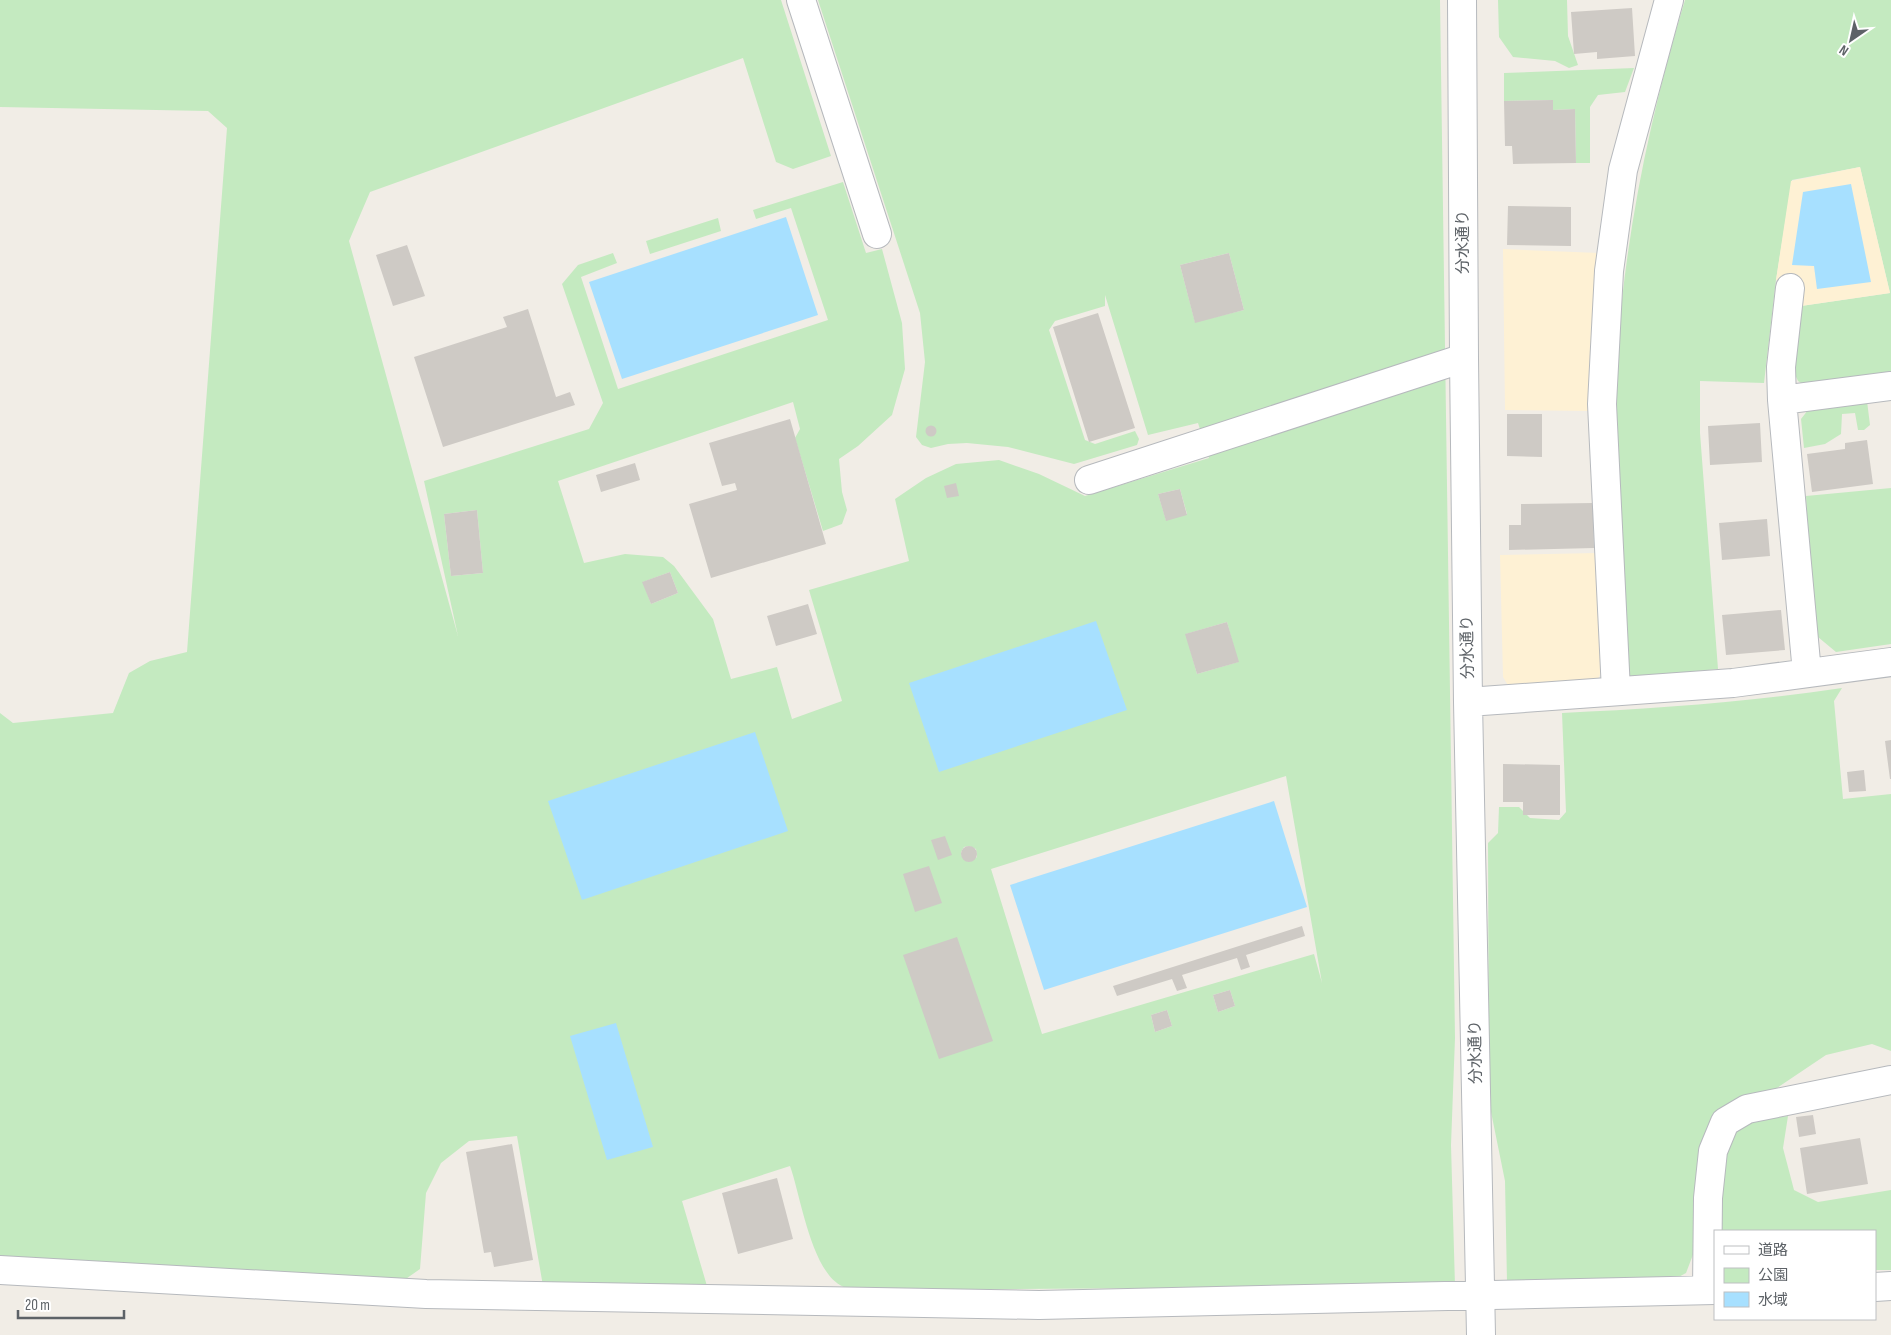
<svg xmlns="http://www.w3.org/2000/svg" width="1891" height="1335" font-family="'Sofia Sans Condensed','Noto Sans JP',sans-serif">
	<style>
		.green { fill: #c4eac0; fill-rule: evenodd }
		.sand { fill: #fef1d4; fill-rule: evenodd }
		.water { fill: #a7e0ff }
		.building { fill: #cecac5 }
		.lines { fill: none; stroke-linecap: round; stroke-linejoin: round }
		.minor-casing { stroke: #b6b9bd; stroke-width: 30 }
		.minor { stroke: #fff; stroke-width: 28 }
		.labels { text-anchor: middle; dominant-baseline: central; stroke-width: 4.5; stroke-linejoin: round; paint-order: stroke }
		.street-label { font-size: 16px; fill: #5d6267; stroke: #fff }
	</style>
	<rect width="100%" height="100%" fill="#f1ede6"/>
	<path class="green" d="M0,0H781L831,156L793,169L776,162L743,58L370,192L349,241L458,636L424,481L589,429L603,403L562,284L578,265L613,253L617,263L581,277L618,389L828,320L791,208L756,219L753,210L843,182L866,253L882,249L902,323L905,369L892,415L858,446L839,459L842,492L847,510L842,524L823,531L795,438L800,429L793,402L558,481L584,563L625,554L663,557L674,566L713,619L731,679L777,667L792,719L842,701L809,590L909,561L895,499L926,478L956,464L999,460L1039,474L1085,496L1209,458L1198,423L1148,435L1105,295V306L1055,321L1049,330L1085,440L1095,444L1135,431L1139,439L1137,445L1074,464L1008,447L967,443L948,444L931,448L922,445L916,437L925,362L920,313L818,0H1440L1455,1038L1451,1145L1455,1286L881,1290C870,1289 857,1290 847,1288C812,1279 801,1196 790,1166L682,1201L707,1286H543L517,1136L469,1141L441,1163L426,1193L420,1269L400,1283L0,1260V713L13,723L113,713L129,673L150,661L187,652L227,128L208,111L0,107ZM1229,253L1244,310L1195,322L1180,265ZM1180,489L1187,514L1166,520L1158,494ZM477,510L483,573L451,576L444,514ZM670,572L678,593L651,604L643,582ZM1227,622L1238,662L1197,674L1186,634ZM1286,776L1322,983L1314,954L1042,1034L991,869ZM969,846L976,849L977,857L971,861H966L962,857L961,852L964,847ZM1230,990L1235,1006L1218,1012L1213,995ZM1167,1010L1172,1026L1155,1032L1151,1015Z
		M1498,0H1567L1568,36L1578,65L1569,68L1555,61L1513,57L1499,37Z
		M1685,0H1891V375L1804,385L1798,381L1792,368L1801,306L1890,293L1860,167L1792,180L1776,280L1764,383L1700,381V433L1718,669L1626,678C1623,629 1621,580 1618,530C1617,507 1614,483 1614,459C1612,304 1640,148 1685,0Z
		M1634,68L1625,92L1598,95L1590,107V163H1576L1575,109L1553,110V100L1504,101V73Z
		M718,218L721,231L650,254L646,241Z
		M1867,401L1870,425L1864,430H1858L1855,413L1842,414L1841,434L1825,444L1804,448L1801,419L1808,410Z
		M1891,488V644L1836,652L1818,637L1809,556L1806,496Z
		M1842,688L1834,701L1843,799L1891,794V1051L1872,1044L1826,1055L1753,1104L1751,1121L1788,1116L1783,1148L1794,1190L1818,1202L1891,1190V1270H1875V1231H1715L1694,1252L1686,1273L1673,1280L1507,1282L1505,1181L1489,1102L1488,843L1498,833L1499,807H1519L1530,818L1559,820L1566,812L1562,713C1655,709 1750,702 1842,688Z"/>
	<path class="sand" d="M1860,167L1890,293L1801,306V280H1776L1791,181ZM1851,184L1817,289L1814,266L1792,264Z
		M1503,249L1599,253L1592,411L1505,410Z
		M1597,553L1602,668L1598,680L1509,687L1503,677L1500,555Z"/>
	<path class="water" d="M1851,184L1871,282L1817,289L1814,266L1792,265L1803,192Z
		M786,217L818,315L622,379L589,282Z
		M1096,621L1127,710L939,772L909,683Z
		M755,732L788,831L582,900L548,801Z
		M1274,801L1307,907L1044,990L1010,885Z
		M616,1023L653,1147L607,1160L570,1036Z"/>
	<path class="building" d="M1632,8L1635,56L1597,59V52L1574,54L1571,12Z
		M1553,100V110L1575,109L1576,163L1513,164L1512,146H1505L1504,101Z
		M1508,206L1571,207V246L1507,245Z
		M407,245L425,296L393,306L376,255Z
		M1229,253L1244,310L1195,323L1180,265Z
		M528,309L556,397L570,392L575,405L443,447L414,357L507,327L503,317Z
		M1098,313L1135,428L1089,442L1053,327Z
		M1507,414H1542V457L1507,456Z
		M790,419L826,544L711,578L689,504L737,490L735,483L722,486L709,443Z
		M1760,423L1762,462L1710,465L1708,426Z
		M925.5 431a5.5 5.5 0 1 1 11 0a5.5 5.5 0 1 1-11 0Z
		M1867,440L1873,484L1812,492L1807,454L1845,449V443Z
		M635,463L640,480L601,492L596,475Z
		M956,483L959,496L947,498L944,486Z
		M1180,489L1187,515L1166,521L1158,494Z
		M1593,503L1594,548L1509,550V525H1521V504Z
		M477,510L483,573L451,576L444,514Z
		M1767,519L1770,556L1722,560L1719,523Z
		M670,572L678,593L651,604L642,582Z
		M808,604L817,634L776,646L767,616Z
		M1781,610L1785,650L1726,655L1722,615Z
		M1227,622L1239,662L1197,674L1185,634Z
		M1891,740V779H1890L1885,741Z
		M1503,764L1560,765V815H1523V802H1503Z
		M1864,770L1866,791L1849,792L1847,772Z
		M945,836L952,855L938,860L931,840Z
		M961 854a8 8 0 1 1 16 0a8 8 0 1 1-16 0Z
		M929,866L942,903L915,912L903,874Z
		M1302,926L1305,936L1246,955L1250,967L1241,970L1237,958L1182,975L1187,988L1177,991L1172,979L1117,996L1113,986Z
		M957,937L993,1041L939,1059L903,955Z
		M1230,990L1235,1006L1218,1012L1213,995Z
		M1167,1010L1172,1026L1155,1032L1151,1015Z
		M1813,1115L1816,1134L1799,1137L1796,1117Z
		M1860,1138L1868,1184L1807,1194L1800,1148Z
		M512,1144L533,1260L494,1267L491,1252L484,1253L466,1152Z
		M777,1178L793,1239L738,1254L722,1193Z"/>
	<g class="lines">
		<g class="minor-casing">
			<path id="minor" d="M801,0L877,234
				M1462,0L1464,358L1468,702L1481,1335
				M1790,288L1781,367L1782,400L1807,673
				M1782,400L1891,386
				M1089,480L1464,358
				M1616,691L1602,404L1609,271L1623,170L1669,0
				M1468,702L1733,683L1891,662
				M0,1270L426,1294L1039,1305L1715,1290
				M1875,1287L1891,1286
				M1707,1290L1708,1198L1713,1151L1725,1122L1747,1109L1891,1080"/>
		</g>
		<use href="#minor" class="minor"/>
	</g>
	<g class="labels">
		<g class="street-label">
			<text transform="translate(1463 242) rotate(-90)">分水通り</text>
			<text transform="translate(1468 647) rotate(-91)">分水通り</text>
			<text transform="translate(1476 1052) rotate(-91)">分水通り</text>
		</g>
	</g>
	<rect x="1714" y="1230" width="162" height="90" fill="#ffffff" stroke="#bec0c2"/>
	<rect x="1724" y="1246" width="25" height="8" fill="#ffffff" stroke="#bec0c2"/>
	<text x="1758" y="1255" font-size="15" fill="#5d6267">道路</text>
	<rect x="1724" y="1268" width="25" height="15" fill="#c4eac0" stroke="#bec0c2"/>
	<text x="1758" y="1280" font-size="15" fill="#5d6267">公園</text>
	<rect x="1724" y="1292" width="25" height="15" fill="#a7e0ff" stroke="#bec0c2"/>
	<text x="1758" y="1305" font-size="15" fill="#5d6267">水域</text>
	<g transform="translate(1851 40) rotate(214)" stroke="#ffffff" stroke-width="4" paint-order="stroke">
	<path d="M0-4L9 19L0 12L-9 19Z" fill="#5d6267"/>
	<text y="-8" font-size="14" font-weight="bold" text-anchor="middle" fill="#5d6267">N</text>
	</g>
	<path d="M18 1310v8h106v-8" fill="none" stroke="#5d6267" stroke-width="2.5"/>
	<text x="25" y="1310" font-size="15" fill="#5d6267" stroke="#ffffff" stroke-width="4" paint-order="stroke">20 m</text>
</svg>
